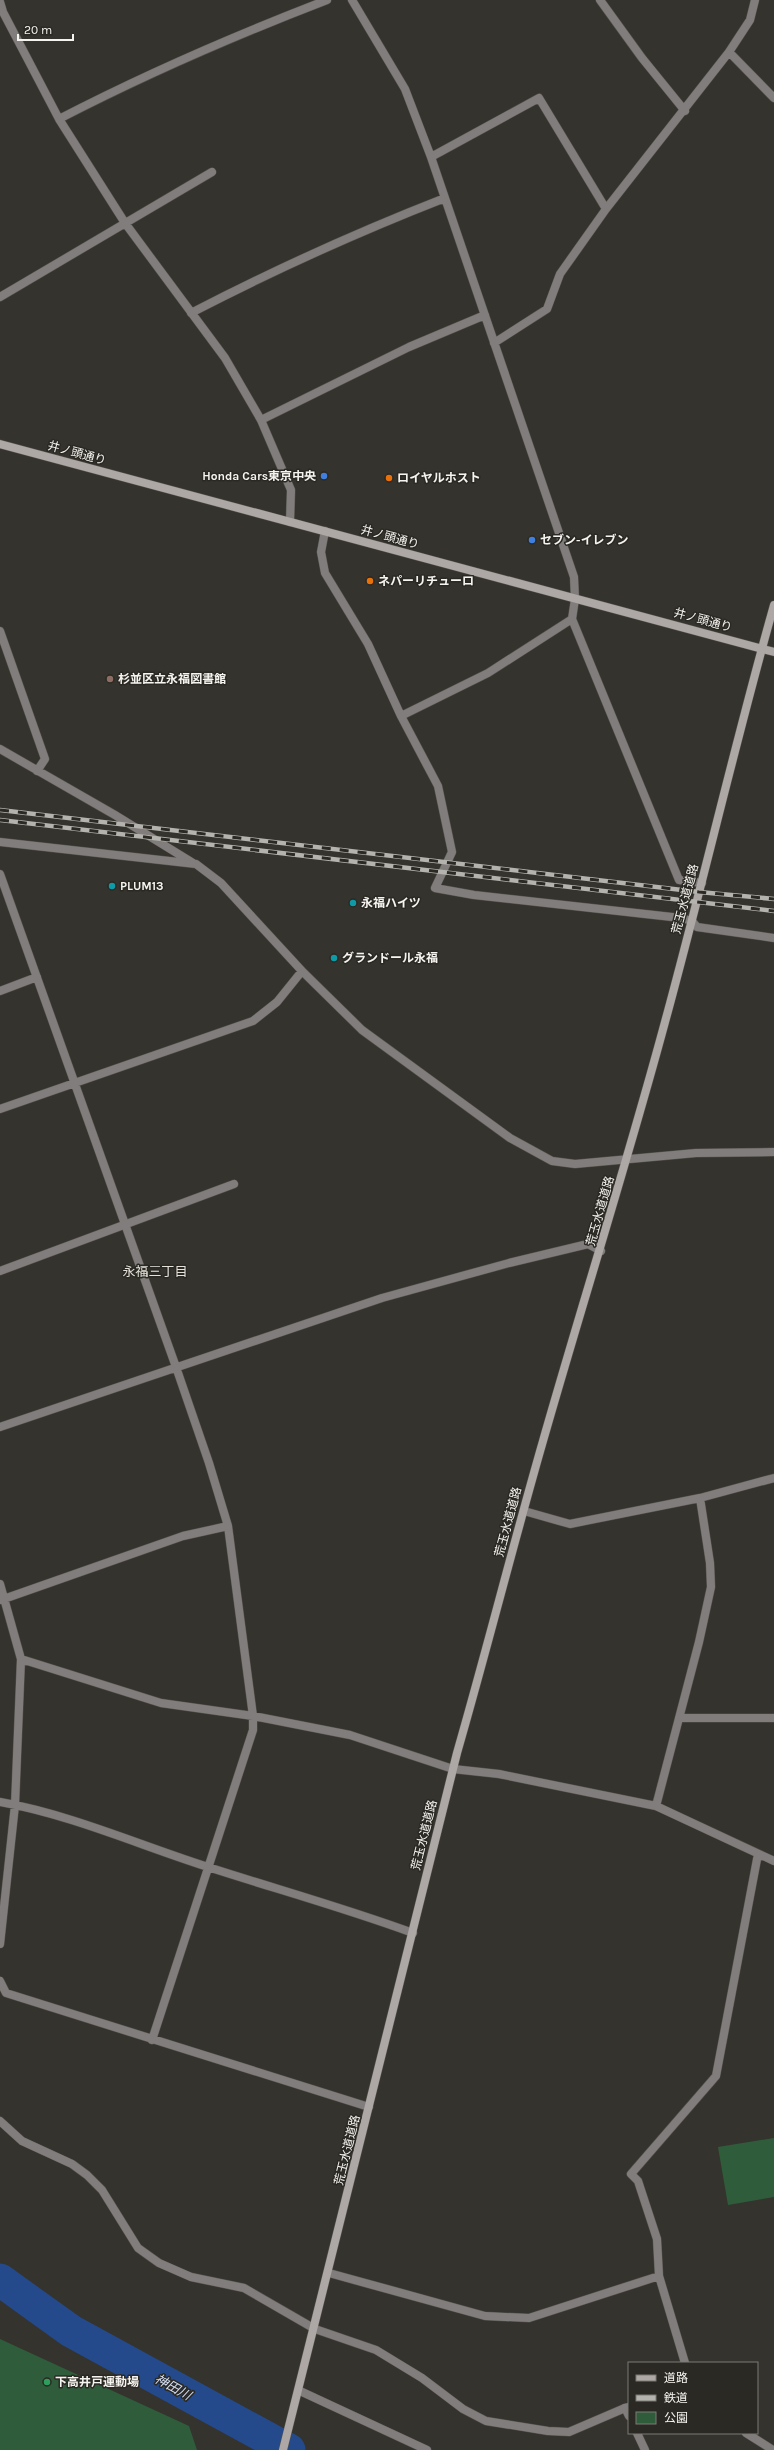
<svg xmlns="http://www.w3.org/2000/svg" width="774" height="2450" font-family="Karla,'Noto Sans JP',sans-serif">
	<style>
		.green { fill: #2f5d3b }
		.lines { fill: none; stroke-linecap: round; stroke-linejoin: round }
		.river { stroke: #244a8b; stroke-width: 33 }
		.minor-casing { stroke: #54524c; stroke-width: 9 }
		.tertiary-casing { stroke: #54524c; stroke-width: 9 }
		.secondary-casing { stroke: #54524c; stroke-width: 9 }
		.minor { stroke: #817d7d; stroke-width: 8 }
		.tertiary { stroke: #817d7d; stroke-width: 8 }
		.secondary { stroke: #ada7a6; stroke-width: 8 }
		.rail-casing { stroke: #b5b3ae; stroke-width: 4.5 }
		.rail { stroke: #2b2923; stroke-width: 3; stroke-dasharray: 9; stroke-linecap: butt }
		.shop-dot { fill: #3f7fe0; stroke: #2b2923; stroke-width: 1.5 }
		.food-dot { fill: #e8710a; stroke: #2b2923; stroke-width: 1.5 }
		.education-dot { fill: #8d6e63; stroke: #2b2923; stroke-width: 1.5 }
		.culture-dot { fill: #0f9aa8; stroke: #2b2923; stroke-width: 1.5 }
		.leisure-dot { fill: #2e9e5b; stroke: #2b2923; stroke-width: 1.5 }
		.labels { text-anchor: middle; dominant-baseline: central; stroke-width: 3; stroke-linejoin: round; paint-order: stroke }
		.street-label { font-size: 12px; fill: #f6f4f0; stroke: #2b2923 }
		.poi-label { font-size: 12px; font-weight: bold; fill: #f6f4f0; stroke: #2b2923; text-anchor: start }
		.neighbourhood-label { font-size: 13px; fill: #e5e2db; stroke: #2b2923 }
		.water-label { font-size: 13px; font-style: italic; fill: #d1dcf0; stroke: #2b2923 }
	</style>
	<rect width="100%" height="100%" fill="#35332d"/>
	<path class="green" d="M774,2138V2197L728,2205L718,2147Z
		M0,2339L189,2426L197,2450H0Z"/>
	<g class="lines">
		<path class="river" d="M0,2280L71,2331L289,2450"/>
		<g class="minor-casing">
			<path id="minor" d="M352,0L405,89L431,157L574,577L575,599L572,619L679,880L702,883
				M600,0L642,58L685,111
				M0,2L3,12L59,119L125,223L225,358L261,420L291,490L290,522
				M729,52L774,98
				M59,119C146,74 236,35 327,0
				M431,157L539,98L606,209
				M0,297L212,172
				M191,313C274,270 358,232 445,198
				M494,343L547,309L560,274L606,209L729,52L750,20L755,0
				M261,420L409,347L485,315
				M325,531L321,552L325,573L368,644L401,716L438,786L452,852L435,888L474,895L681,918L692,921L697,927L774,938
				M0,631L45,759L37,771
				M401,716L488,673L572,619
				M0,749L115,815L193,863
				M0,842L196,864L221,883L302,971L362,1030L510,1138L552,1161L575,1164L696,1153L774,1152
				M0,874L176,1367L209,1463L228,1526L253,1716V1730L152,2040
				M0,991L37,977
				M0,1109L253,1021L277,1002L302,971
				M0,1427L382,1298L509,1263L588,1244L601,1251
				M524,1511L570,1524L700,1498L774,1478
				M0,1584L21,1659L15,1805L0,1944
				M1,1600L183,1536L228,1526
				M21,1659L161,1703L253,1716L350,1735L453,1769L499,1774L656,1806L774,1861
				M679,1718H774
				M0,1802C72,1815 139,1845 208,1867C276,1889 345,1908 413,1933
				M656,1806L699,1642L711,1587L710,1563L700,1498
				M0,1981L6,1993L369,2107
				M329,2273L485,2316L529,2318L659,2276
				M685,2363L659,2276L657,2239L638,2181L631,2174L716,2076L758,1854
				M300,2391L427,2450
				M629,2407L625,2408L629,2416
				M637,2433L645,2450
				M746,2433L773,2450"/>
		</g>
		<g class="tertiary-casing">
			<path id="tertiary" d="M0,1271L234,1184
				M0,2121L22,2141L72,2164L87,2175L102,2190L138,2248L159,2263L191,2277L244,2288L315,2329L376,2350L422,2378L463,2409L486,2421L548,2431L569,2432L625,2408"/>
		</g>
		<g class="secondary-casing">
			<path id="secondary" d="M0,444L774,652
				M283,2450L457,1753C487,1649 513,1545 543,1441C583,1301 627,1163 665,1022C703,883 735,743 774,605"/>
		</g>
		<use href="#minor" class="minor"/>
		<use href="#tertiary" class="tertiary"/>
		<use href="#secondary" class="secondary"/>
		<g class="rail-casing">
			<path id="rail" d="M0,810L699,892L774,899
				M0,820L774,911"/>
		</g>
		<use href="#rail" class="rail"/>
	</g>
	<g class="shop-dot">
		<circle cx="324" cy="476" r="4"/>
		<circle cx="532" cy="540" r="4"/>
	</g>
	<g class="food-dot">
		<circle cx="389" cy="478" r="4"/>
		<circle cx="370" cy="581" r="4"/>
	</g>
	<circle class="education-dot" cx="110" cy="679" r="4"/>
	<g class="culture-dot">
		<circle cx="112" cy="886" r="4"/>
		<circle cx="353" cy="903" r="4"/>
		<circle cx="334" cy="958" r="4"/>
	</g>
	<circle class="leisure-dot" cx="47" cy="2382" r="4"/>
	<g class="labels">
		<g class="street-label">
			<text transform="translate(77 453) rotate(15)">井ノ頭通り</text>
			<text transform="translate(390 537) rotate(15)">井ノ頭通り</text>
			<text transform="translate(703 620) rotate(15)">井ノ頭通り</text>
			<text transform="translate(685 899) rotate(-75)">荒玉水道道路</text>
			<text transform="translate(600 1211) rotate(-74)">荒玉水道道路</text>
			<text transform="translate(508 1522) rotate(-75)">荒玉水道道路</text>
			<text transform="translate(424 1835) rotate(-76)">荒玉水道道路</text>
			<text transform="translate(347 2150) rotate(-76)">荒玉水道道路</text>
		</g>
		<g class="poi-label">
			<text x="316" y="476" text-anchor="end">Honda Cars東京中央</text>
			<text x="397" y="478">ロイヤルホスト</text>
			<text x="540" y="540">セブン-イレブン</text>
			<text x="378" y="581">ネパーリチューロ</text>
			<text x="118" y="679">杉並区立永福図書館</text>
			<text x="120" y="886">PLUM13</text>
			<text x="361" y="903">永福ハイツ</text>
			<text x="342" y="958">グランドール永福</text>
			<text x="55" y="2382">下高井戸運動場</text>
		</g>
		<g class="neighbourhood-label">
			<text x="155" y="1271">永福三丁目</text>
		</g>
		<g class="water-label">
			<text transform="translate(173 2387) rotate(29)">神田川</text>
		</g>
	</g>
	<rect x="628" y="2362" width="130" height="72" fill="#2b2923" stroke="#7c7a75"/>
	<rect x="636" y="2375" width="20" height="6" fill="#ada7a6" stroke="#7c7a75"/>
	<text x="664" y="2382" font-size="12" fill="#f6f4f0">道路</text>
	<rect x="636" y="2395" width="20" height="6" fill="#b5b3ae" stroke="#7c7a75"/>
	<text x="664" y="2402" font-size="12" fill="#f6f4f0">鉄道</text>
	<rect x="636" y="2412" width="20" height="12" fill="#2f5d3b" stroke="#7c7a75"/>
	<text x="664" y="2422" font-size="12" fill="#f6f4f0">公園</text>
	<path d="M18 34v6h55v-6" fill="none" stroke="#f6f4f0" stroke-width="2"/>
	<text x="24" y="34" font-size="12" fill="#f6f4f0" stroke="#2b2923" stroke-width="3" paint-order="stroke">20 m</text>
</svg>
